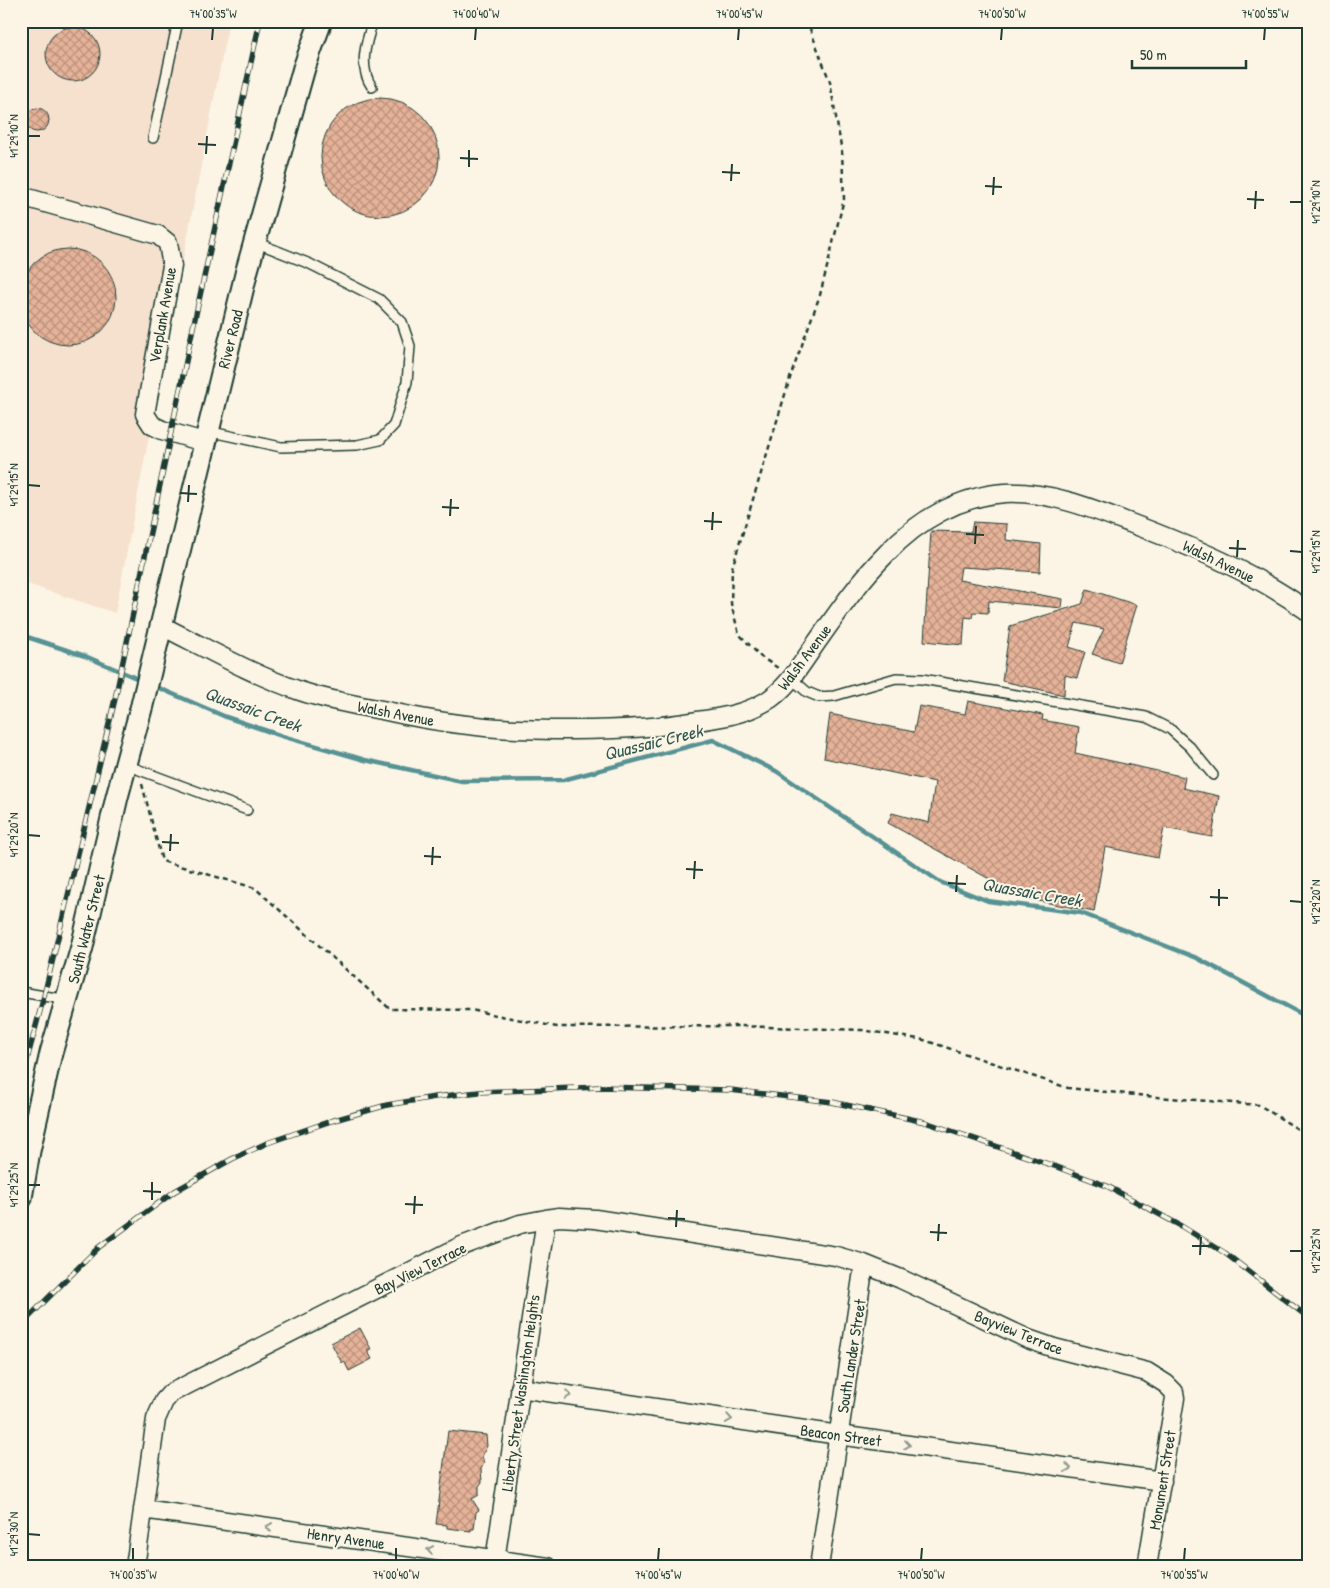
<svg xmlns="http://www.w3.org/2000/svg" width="1330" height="1588" font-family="'Patrick Hand',sans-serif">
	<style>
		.built { fill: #f5e1ce }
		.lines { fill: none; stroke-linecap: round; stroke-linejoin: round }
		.stream { stroke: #569294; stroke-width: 4.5 }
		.building { fill: url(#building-cross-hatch); stroke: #1f3d34 }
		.service-casing { stroke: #1f3d34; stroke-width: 12 }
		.minor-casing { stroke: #1f3d34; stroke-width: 21 }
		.tertiary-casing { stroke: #1f3d34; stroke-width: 25 }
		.path { stroke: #1f3d34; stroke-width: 2.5; stroke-dasharray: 5 4; stroke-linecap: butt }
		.service { stroke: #fcf5e5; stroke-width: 9 }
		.minor { stroke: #fcf5e5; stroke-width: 18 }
		.tertiary { stroke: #fcf5e5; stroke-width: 21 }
		.rail-casing { stroke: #1f3d34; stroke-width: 5.5 }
		.rail { stroke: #fcf5e5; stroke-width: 4; stroke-dasharray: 11; stroke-linecap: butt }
		.oneway { stroke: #8e998c }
		.ticks { fill: none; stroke: #1f3d34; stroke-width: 2 }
		.labels { text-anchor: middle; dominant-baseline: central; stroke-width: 4; stroke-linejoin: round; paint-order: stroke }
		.street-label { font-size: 16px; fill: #1f3d34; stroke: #fcf5e5 }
		.water-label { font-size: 18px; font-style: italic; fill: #315954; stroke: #fcf5e5 }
		.neatline { fill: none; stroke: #1f3d34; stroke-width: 2 }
		.ticks-label { font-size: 12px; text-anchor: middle; fill: #1f3d34 }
	</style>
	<defs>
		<pattern id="building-cross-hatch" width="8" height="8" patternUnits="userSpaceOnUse" patternTransform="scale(1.25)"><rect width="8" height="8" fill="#e6b298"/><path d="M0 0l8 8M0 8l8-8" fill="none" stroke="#ba927d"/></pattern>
	</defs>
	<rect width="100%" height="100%" fill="#fcf5e5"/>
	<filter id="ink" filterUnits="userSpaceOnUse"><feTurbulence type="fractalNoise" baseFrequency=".02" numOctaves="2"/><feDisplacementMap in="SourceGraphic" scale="10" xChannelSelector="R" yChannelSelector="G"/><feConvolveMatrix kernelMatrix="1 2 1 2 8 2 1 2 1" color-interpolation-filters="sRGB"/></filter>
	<g filter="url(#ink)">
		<path class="built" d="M21,21H229L115,613L21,582Z"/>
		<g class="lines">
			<path class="stream" d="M21,635L85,656L143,681
				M152,685L226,717L282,736L365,760L462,781L563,780L713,740L776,771L940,882L988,901L1081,913L1197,958L1309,1018"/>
		</g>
		<path class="building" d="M46 54a27 27 0 1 1 54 0a27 27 0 1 1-54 0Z
			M321 157a59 59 0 1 1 118 0a59 59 0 1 1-118 0Z
			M25 120a12 12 0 1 1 24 0a12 12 0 1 1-24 0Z
			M20 297a48 48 0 1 1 96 0a48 48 0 1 1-96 0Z
			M973,522L1007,524L1006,540L1041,544L1040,572L961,567L959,580L1063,599L1062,608L989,601L988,613L973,612L972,618L965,617L963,645L924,641L931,531L971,532Z
			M1087,589L1137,605L1119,663L1092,654L1104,629L1076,623L1069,647L1085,652L1077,678L1065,675L1064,695L1002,681L1010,626L1082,604Z
			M968,701L1043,715L1042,720L1079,727L1075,753L1185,777L1183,788L1219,796L1212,837L1164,828L1158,858L1105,847L1094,912L1024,898L888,823L892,813L929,823L935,782L824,758L830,714L914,732L919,706L965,714Z
			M360,1328L371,1349L367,1350L372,1359L349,1371L344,1361L342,1363L331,1343Z
			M448,1431L486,1435L487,1446L482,1456L484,1463L481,1469L482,1482L479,1486V1495L472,1499L479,1510L476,1512L474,1529H471V1531L447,1528V1525L436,1524Z"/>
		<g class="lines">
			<g class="service-casing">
				<path id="service" d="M372,87C358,67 366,42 373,21
					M153,138L178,21
					M207,431L281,447L357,445L380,440L394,425L407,382L410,346L402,322L379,299L310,264L255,242
					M791,678L807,692L819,697L834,696L896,678L922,679L1146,717L1170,729L1190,747L1213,775
					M126,765L247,810
					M21,992L68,1000"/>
			</g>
			<g class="minor-casing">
				<path id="minor" d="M21,196L158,235L168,243L172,266L145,414L152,425L162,430L204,442
					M160,625C206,648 251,674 300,691C326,700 355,705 382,710C413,717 445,723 477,726C509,730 542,730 574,730C615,730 656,728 697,721C720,718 744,714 765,702C788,689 803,661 819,639C840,609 861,579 887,553C918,520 960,496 1005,493C1048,491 1091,508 1130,523C1193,547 1254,572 1309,612
					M520,1388L839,1435L1162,1481
					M143,1509L548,1567
					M135,1567L156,1419L164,1401L171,1393L459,1247L520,1224L546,1219L559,1217L595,1219L836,1256L864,1264L901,1279L1028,1339L1054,1348L1147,1372L1166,1384L1174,1392L1175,1398L1147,1567
					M494,1567L546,1219
					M819,1567L864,1264"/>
			</g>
			<g class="tertiary-casing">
				<path id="tertiary" d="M21,1198L29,1151L51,1053L82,947L117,797L142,705L247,270L304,68L321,21"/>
			</g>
			<path class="path" d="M778,668L761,657L739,634L731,604L732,568L791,375L820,295L844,199L842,152L830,82L807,21
				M142,784L162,861L255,888L390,1009L471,1010L557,1027L738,1026L862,1030L924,1040L1068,1088L1157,1097L1259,1105L1309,1136"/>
			<use href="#service" class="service"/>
			<use href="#minor" class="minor"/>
			<use href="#tertiary" class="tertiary"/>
			<g class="rail-casing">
				<path id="rail" d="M21,1082L44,996L115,699L194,323L260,21
					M21,1325L99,1247L175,1191L232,1159L267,1143L331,1121L387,1105L435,1097L479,1092L600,1087L730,1090L832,1102L925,1122L1057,1167L1107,1186L1181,1226L1225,1253L1309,1318"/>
			</g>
			<use href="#rail" class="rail"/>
		</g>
		<defs><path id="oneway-chevron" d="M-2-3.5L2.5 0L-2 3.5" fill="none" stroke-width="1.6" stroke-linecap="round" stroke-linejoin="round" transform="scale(1.25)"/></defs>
		<g class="oneway">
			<use href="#oneway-chevron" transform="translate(568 1395) rotate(9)"/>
			<use href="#oneway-chevron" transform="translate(729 1419) rotate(9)"/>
			<use href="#oneway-chevron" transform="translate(907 1445) rotate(8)"/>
			<use href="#oneway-chevron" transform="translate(1068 1468) rotate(8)"/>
			<use href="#oneway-chevron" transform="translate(269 1527) rotate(-172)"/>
			<use href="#oneway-chevron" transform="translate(430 1550) rotate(-172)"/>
		</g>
	</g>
	<path class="ticks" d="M212,40L213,28M475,40L476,28M738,40L739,28M1001,40L1002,28M1264,40L1265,28M28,136H40M198,144L216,145M206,154L207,136M460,158L478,159M469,167V150M722,172L740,173M731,181L732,164M985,186L1002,187M993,195L994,177M1247,199L1264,200M1290,202H1302M1255,209L1256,191M28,485L40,486M180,493L197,494M188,502L189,485M442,507L459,508M450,516L451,499M704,521L722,522M712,530L713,512M966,534L984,535M975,544L976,526M1229,548L1246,549M1290,551L1302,552M1237,557L1238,540M28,835L40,836M162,842L179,843M170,851L171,834M424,856L441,857M432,865L433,847M686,869L703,870M694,879L695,861M948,883L966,884M956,892L957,875M1210,897L1228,898M1290,901L1302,902M1219,906V889M28,1185H40M143,1191L161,1192M152,1200V1182M405,1204L423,1205M414,1214L415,1196M668,1218L685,1219M676,1227L677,1210M930,1232L947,1233M938,1241L939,1224M1192,1246H1209M1290,1251H1302M1200,1255L1201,1237M28,1534L40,1535M133,1560V1548M396,1560V1548M658,1560L659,1548M921,1560L922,1548M1184,1560L1185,1548"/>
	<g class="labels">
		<g class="street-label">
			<text transform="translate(162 315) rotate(-80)">Verplank Avenue</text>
			<text transform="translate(230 339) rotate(-76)">River Road</text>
			<text transform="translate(1219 561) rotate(26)">Walsh Avenue</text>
			<text transform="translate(804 657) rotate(-53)">Walsh Avenue</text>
			<text transform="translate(396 713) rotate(11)">Walsh Avenue</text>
			<text transform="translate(86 929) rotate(-76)">South Water Street</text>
			<text transform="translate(420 1268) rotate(-26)">Bay View Terrace</text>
			<text transform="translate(1019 1332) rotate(22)">Bayview Terrace</text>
			<text transform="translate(851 1356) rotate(-81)">South Lander Street</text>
			<text transform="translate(520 1393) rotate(-82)">Liberty Street Washington Heights</text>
			<text transform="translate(841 1435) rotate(8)">Beacon Street</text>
			<text transform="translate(1162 1480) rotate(-81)">Monument Street</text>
			<text transform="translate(346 1538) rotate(8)">Henry Avenue</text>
		</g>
		<g class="water-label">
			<text transform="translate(253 709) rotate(20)">Quassaic Creek</text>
			<text transform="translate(653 742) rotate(-14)">Quassaic Creek</text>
			<text transform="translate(1032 892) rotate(10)">Quassaic Creek</text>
		</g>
	</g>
	<rect width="1330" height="1588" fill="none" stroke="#fcf5e5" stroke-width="55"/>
	<path d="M1132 60v8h114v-8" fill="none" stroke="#1f3d34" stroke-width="2.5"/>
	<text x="1140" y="60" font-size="15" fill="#1f3d34" stroke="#fcf5e5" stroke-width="4" paint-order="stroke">50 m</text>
	<rect x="28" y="28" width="1274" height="1532" class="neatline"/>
	<g class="ticks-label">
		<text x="213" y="18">74°00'35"W</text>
		<text x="476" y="18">74°00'40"W</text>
		<text x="739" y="18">74°00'45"W</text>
		<text x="1002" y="18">74°00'50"W</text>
		<text x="1265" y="18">74°00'55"W</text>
		<text transform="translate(14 136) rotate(-90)" y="4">41°29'10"N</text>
		<text transform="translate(1316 202) rotate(-90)" y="4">41°29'10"N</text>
		<text transform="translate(14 485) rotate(-90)" y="4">41°29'15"N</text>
		<text transform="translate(1316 552) rotate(-90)" y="4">41°29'15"N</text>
		<text transform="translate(14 835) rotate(-90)" y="4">41°29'20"N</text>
		<text transform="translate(1316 902) rotate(-90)" y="4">41°29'20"N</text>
		<text transform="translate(14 1185) rotate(-90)" y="4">41°29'25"N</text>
		<text transform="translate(1316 1251) rotate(-90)" y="4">41°29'25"N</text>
		<text transform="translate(14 1534) rotate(-90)" y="4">41°29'30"N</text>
		<text x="133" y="1579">74°00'35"W</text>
		<text x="396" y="1579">74°00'40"W</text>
		<text x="658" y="1579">74°00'45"W</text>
		<text x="921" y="1579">74°00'50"W</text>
		<text x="1184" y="1579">74°00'55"W</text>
	</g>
</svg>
